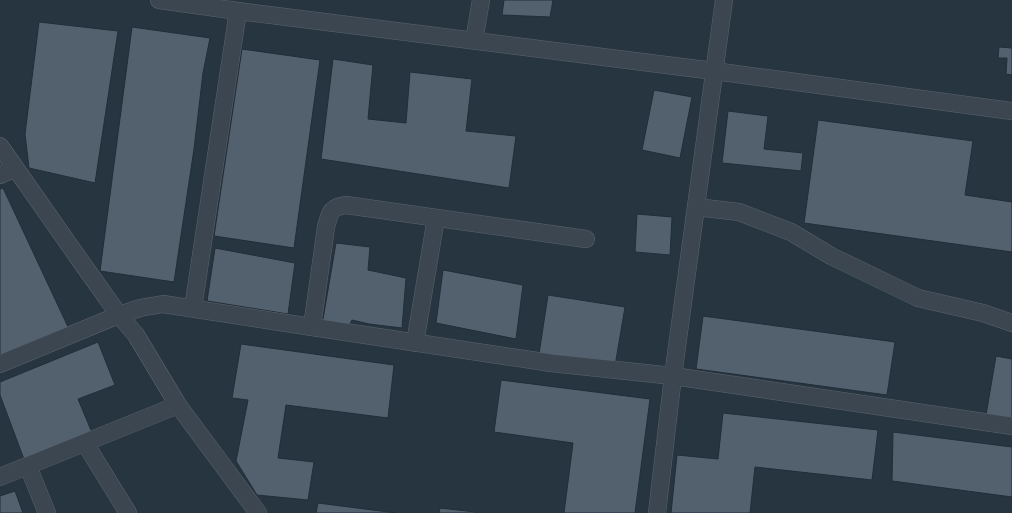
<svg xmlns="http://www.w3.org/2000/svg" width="1012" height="513" font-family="Montserrat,sans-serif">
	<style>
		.building { fill: #53606e; stroke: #222d38 }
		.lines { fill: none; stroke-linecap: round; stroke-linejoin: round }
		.minor-casing { stroke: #59646e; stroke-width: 18 }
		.minor { stroke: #3c4651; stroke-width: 17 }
	</style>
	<rect width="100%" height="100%" fill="#273541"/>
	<path class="building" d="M504,0H553L550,17L502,15Z
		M39,22L118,31L95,183L29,168L25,134Z
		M132,27L210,38L203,73L194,149L174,282L100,271Z
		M999,47L1012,48V75L1006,74L1007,58H998Z
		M242,49L320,60L294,248L214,236Z
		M333,59L373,65L368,119L406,123L410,72L472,79L466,131L516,136L509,188L321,159Z
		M654,90L692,97L680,158L642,150Z
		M728,111L768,116L764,149L803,153L801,171L722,163Z
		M818,120L973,141L965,195L1012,202V252L804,223Z
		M3,188L69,329L0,358V189Z
		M637,214L672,217L670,255L635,252Z
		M336,243L370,247L368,270L406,278L402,328L369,324L352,320L348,328L322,325Z
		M215,248L295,263L288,314L207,301Z
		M443,270L523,285L516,339L436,323Z
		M548,295L625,307L615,366L539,354Z
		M703,316L895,342L887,395L696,369Z
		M98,342L115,385L78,399L93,435L25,462L0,395V382Z
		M241,344L394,365L388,418L286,405L278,458L314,462L308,500L257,495L236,461L248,400L232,398Z
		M996,356L1012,359V420L986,415Z
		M501,380L650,399L635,513H564L573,443L494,432Z
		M723,413L878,430L872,480L755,467L750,513H671L677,455L718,459Z
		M893,432L1012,447V497L892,481Z
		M15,491L23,513H0V496Z
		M318,503L396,513H316Z
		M440,508L475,512V513H439Z"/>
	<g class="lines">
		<g class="minor-casing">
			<path id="minor" d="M159,0L238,11L714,71L1012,111
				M474,41L481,0
				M0,146L84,266L119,315L136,335L178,405L258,513
				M0,175L15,168
				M696,207L739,212L791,232L831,256L918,298L983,313L1012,323
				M193,308L238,11
				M312,327L326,227C330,213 330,207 346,205L586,239
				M415,343L436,218
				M0,364L119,315L140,308L163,304L312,327L551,363L673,376L1012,426
				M85,443L128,513
				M28,466L47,513
				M0,477L178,405
				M657,513L673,376L724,0"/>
		</g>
		<use href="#minor" class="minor"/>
	</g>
</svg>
